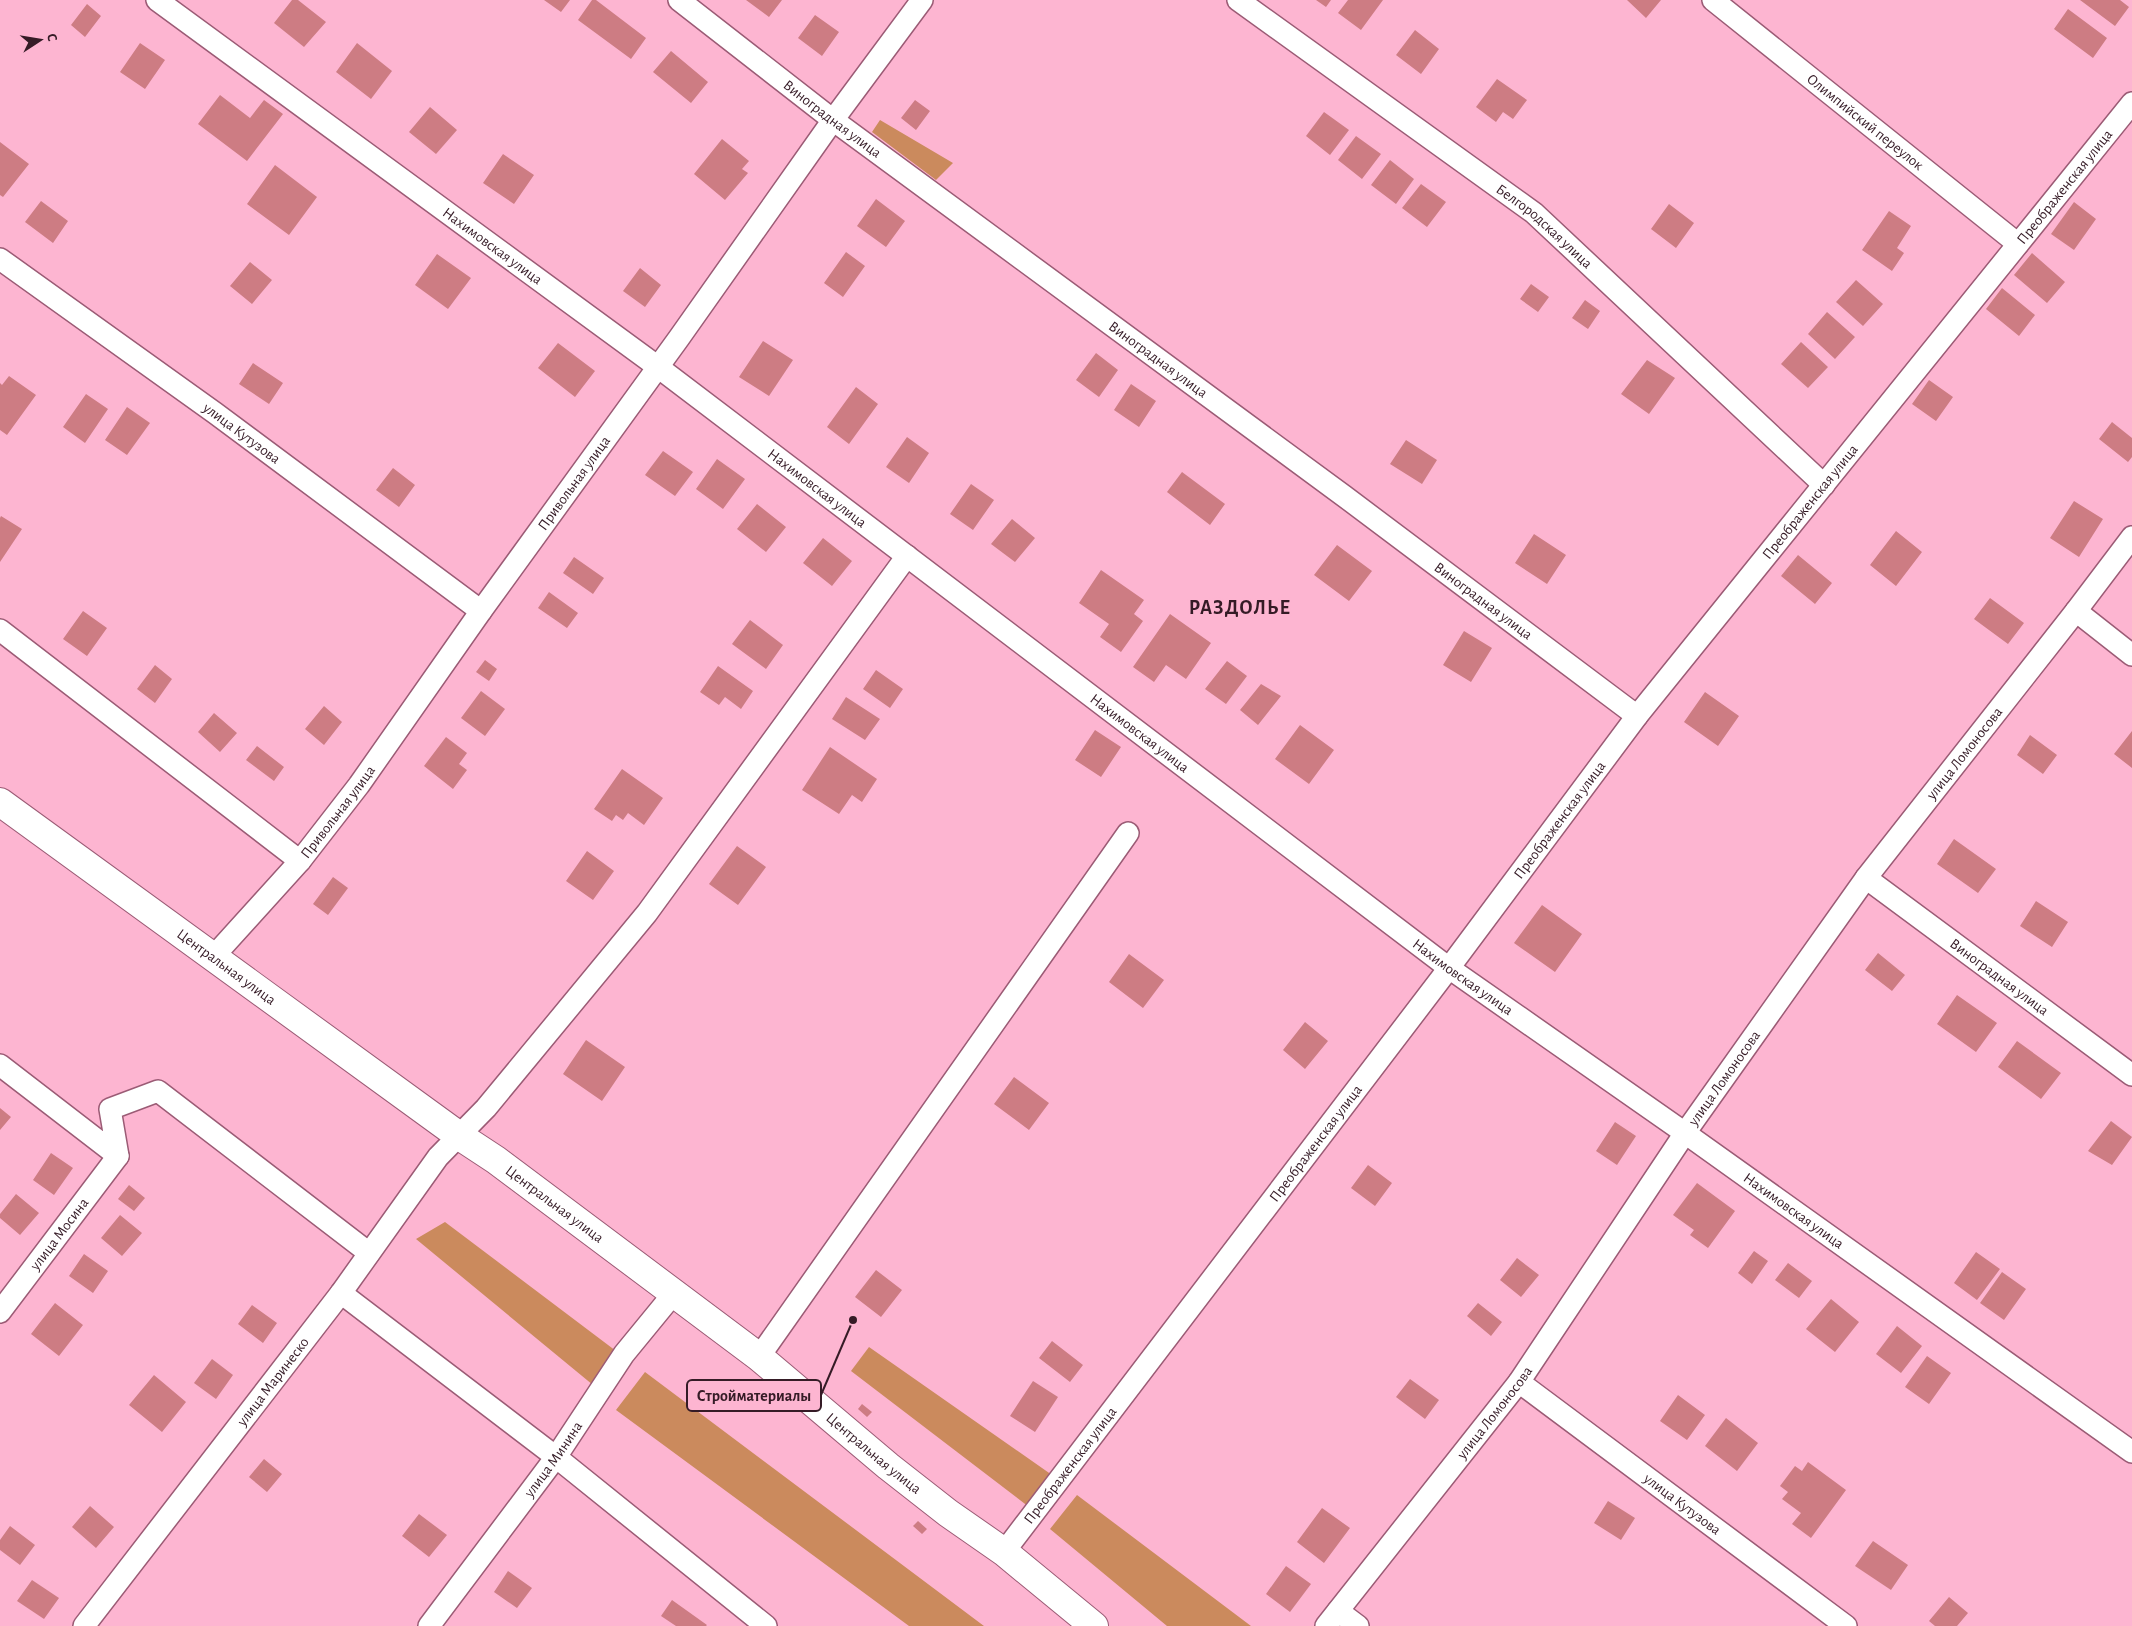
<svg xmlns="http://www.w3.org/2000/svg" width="2132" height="1626" font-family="'Alegreya Sans',sans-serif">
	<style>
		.forest { fill: #cb8a5d }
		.building { fill: #cd7c83 }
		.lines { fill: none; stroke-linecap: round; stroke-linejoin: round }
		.minor-casing { stroke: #9b5b75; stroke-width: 24 }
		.secondary-casing { stroke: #9b5b75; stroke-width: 30 }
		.minor { stroke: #fff; stroke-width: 21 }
		.secondary { stroke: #fff; stroke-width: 28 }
		.labels { text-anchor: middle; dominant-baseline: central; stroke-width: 5; stroke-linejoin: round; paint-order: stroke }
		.street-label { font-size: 15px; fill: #351b26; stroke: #fdb5d1 }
		.district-label { font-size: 20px; font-weight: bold; letter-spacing: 1px; fill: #351b26; stroke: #fdb5d1 }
		.leader { fill: none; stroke: #351b26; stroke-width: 2 }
		.callout-dot { fill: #351b26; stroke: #fdb5d1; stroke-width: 2 }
		.callout { fill: #fdb5d1; stroke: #351b26; stroke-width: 2 }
		.callout-label { font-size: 16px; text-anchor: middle; font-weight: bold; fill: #351b26 }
	</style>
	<rect width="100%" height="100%" fill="#fdb5d1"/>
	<path class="forest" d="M880,120L953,163L936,180L872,132Z
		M445,1222L616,1351L593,1385L416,1239Z
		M869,1347L1052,1475L1029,1507L851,1371Z
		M645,1372L984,1626H909L616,1410Z
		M1077,1495L1251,1626H1167L1050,1529Z"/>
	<path class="building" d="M292,0H298L326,22L304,47L274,23Z
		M544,0H570L561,12Z
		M592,0H596L646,38L631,59L578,20Z
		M746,0H782L769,17Z
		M1316,0H1331L1326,7Z
		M1348,0H1383L1361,30L1338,13Z
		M1627,0H1661L1646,18Z
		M2080,0H2120L2129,7L2115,26Z
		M87,4L101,16L85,37L71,25Z
		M2068,9L2107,38L2093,58L2054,29Z
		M815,15L839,32L822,56L798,38Z
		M1415,30L1439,49L1421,74L1396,55Z
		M140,43L165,60L145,89L120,72Z
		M357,43L392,71L371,99L336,72Z
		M671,51L708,82L691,103L653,72Z
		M1497,79L1527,100L1513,119L1503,112L1496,122L1476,107Z
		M220,95L250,118L264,100L283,114L247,161L198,124Z
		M915,100L930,111L916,130L901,118Z
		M430,107L457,130L436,154L409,132Z
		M1324,112L1349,130L1330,155L1306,136Z
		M1356,136L1381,154L1362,179L1338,160Z
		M722,139L749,161L742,169L748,173L725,200L694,174Z
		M0,142L29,164L3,197L0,195Z
		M503,154L534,175L514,204L483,183Z
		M1390,160L1414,179L1396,204L1371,185Z
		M275,165L317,197L289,235L247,204Z
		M1421,184L1446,202L1427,227L1402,208Z
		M876,199L905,221L886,247L857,226Z
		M41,201L68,221L53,243L25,222Z
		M2074,202L2096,219L2074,250L2051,234Z
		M1669,204L1694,223L1676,248L1651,229Z
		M1889,211L1911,226L1897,248L1904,253L1892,271L1862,250Z
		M846,252L865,266L843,297L824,283Z
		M2032,253L2065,282L2047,303L2014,275Z
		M437,254L471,278L448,309L415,285Z
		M250,262L272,280L252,304L230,286Z
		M640,268L661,285L645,307L623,291Z
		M1856,280L1883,304L1863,326L1836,302Z
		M1531,284L1549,297L1538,312L1520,299Z
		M2002,288L2035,315L2019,336L1986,309Z
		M1585,300L1600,311L1588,329L1572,318Z
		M1827,312L1855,337L1835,359L1808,334Z
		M763,341L793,360L769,396L739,377Z
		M1801,342L1828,367L1808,388L1781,364Z
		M558,343L595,371L575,397L538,368Z
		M1096,353L1118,370L1099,397L1076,380Z
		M1647,360L1675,378L1649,414L1621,394Z
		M253,363L283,383L269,404L239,384Z
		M9,376L36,395L7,435L0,430V383L2,385Z
		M1929,380L1953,397L1936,421L1912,404Z
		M1131,384L1156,401L1139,427L1114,410Z
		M856,387L878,404L849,444L827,427Z
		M86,394L108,409L85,443L63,427Z
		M127,407L150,423L127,455L105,440Z
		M2112,422L2132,438V457L2128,462L2099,439Z
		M907,437L929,453L909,483L886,467Z
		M1406,440L1437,460L1422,484L1390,464Z
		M663,451L693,472L675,496L645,475Z
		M717,459L745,479L723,509L696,489Z
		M393,468L415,485L399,507L376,490Z
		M1182,472L1225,504L1210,525L1167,492Z
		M971,484L994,500L973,530L950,514Z
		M2074,501L2103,519L2079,557L2050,538Z
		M757,504L786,527L766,552L737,529Z
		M1,516L22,529L0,562V518Z
		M1012,519L1035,538L1015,562L991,544Z
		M1896,531L1922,552L1896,586L1870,565Z
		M1534,534L1566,555L1547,584L1515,563Z
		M823,538L852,561L832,586L803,563Z
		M1337,545L1372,571L1349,601L1314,575Z
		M1798,555L1832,583L1815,604L1781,576Z
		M574,557L604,578L593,594L563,573Z
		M1101,570L1144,600L1134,614L1143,621L1121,652L1100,637L1109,624L1079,603Z
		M549,592L578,613L567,628L538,608Z
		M1990,598L2024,623L2008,644L1974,619Z
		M83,611L107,628L87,656L63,639Z
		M1170,614L1211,643L1186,679L1166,665L1154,682L1133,667Z
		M750,620L783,645L766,669L732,644Z
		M1464,631L1492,648L1471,682L1443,665Z
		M485,660L497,669L489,681L476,672Z
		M1227,661L1247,676L1226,704L1205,689Z
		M155,665L172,679L155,703L137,689Z
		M718,666L753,691L741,709L725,697L719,705L700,692Z
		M876,670L903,689L890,708L863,689Z
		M1261,684L1281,696L1258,725L1240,710Z
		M481,691L505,709L485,736L461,718Z
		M1705,692L1739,716L1718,746L1684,722Z
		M846,697L880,719L865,740L832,719Z
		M324,706L342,722L324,745L305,729Z
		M214,713L237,733L220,752L198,732Z
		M1300,725L1334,750L1309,784L1275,759Z
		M1095,730L1121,747L1101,777L1075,760Z
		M2132,731V768L2114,754Z
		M2030,735L2057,755L2043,774L2017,755Z
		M446,737L467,753L459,764L467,770L453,789L424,766Z
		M257,746L284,767L274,781L246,760Z
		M830,747L877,779L862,802L852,795L839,814L802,790Z
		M622,769L663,798L644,825L628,813L623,820L616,815L612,821L594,809Z
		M1954,839L1996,869L1978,893L1937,864Z
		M737,846L766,867L738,905L709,884Z
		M587,851L614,871L593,900L566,881Z
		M333,877L348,888L328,915L313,904Z
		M2036,901L2068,922L2052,947L2020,926Z
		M1542,905L1582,934L1555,972L1514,943Z
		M1878,953L1905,975L1892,991L1865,970Z
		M1129,954L1164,980L1143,1008L1109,982Z
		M1957,995L1997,1023L1976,1052L1937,1024Z
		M1305,1022L1328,1041L1305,1069L1283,1050Z
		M586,1040L625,1067L602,1101L563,1074Z
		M2017,1041L2061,1073L2041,1099L1998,1067Z
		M1014,1077L1049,1103L1029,1130L994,1104Z
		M0,1108L11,1117L0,1130Z
		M2111,1121L2132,1137L2112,1165L2088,1151Z
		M1615,1122L1636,1136L1617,1165L1596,1151Z
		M51,1153L73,1168L54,1195L33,1180Z
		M1368,1165L1392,1183L1375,1206L1351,1188Z
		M1697,1183L1735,1211L1708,1248L1690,1235L1694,1230L1673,1215Z
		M129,1185L145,1198L134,1211L118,1199Z
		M16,1194L39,1213L20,1235L0,1218V1214Z
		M120,1215L142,1233L122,1256L101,1238Z
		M1754,1251L1768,1261L1752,1284L1738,1273Z
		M1976,1252L2000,1269L1977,1300L1954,1283Z
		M84,1254L108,1271L93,1293L69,1276Z
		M1517,1258L1539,1275L1521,1297L1500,1280Z
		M1788,1263L1812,1281L1799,1298L1775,1280Z
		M876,1270L902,1290L881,1317L855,1297Z
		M2002,1272L2026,1289L2004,1320L1980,1303Z
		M1831,1299L1859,1322L1835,1352L1806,1329Z
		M55,1303L83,1325L59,1356L31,1334Z
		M1478,1303L1502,1322L1491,1336L1467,1316Z
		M252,1305L277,1323L263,1343L238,1324Z
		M1897,1326L1922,1346L1901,1373L1876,1354Z
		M1052,1341L1083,1365L1070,1382L1039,1358Z
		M1927,1356L1951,1373L1929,1404L1905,1387Z
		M212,1359L233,1375L216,1399L194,1383Z
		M154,1375L186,1402L162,1432L129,1405Z
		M1410,1379L1439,1400L1425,1419L1396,1397Z
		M1033,1381L1058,1397L1035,1432L1010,1416Z
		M1678,1395L1705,1415L1687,1440L1660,1421Z
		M862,1404L872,1412L867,1417L858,1409Z
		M1726,1418L1758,1443L1737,1471L1705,1446Z
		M264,1459L282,1474L267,1492L249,1477Z
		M1808,1462L1846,1490L1811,1538L1792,1524L1801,1513L1782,1499L1788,1492L1780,1486L1795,1466L1802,1471Z
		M1608,1501L1635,1518L1621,1540L1594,1523Z
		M90,1506L114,1527L96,1548L72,1527Z
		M1322,1508L1350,1528L1324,1563L1297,1542Z
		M419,1514L447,1535L429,1557L402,1536Z
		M918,1521L927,1529L922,1534L913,1526Z
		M10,1526L35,1545L20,1565L0,1550V1540Z
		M1873,1541L1908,1565L1891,1590L1855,1566Z
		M1286,1566L1311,1584L1290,1612L1266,1594Z
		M508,1571L532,1588L517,1608L494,1592Z
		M32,1580L59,1598L44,1619L17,1601Z
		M1949,1597L1968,1613L1957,1626H1935L1929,1621Z
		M672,1600L707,1625L706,1626H676L661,1616Z"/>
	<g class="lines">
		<g class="minor-casing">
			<g id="minor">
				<path id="s1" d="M157,0L658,367L1449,968L1685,1133L2132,1452"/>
				<path id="s2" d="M679,0L833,120L1344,496L1637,716"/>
				<path id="s3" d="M1238,0L1534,213L1824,485"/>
				<path id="s4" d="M1713,0L2018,244"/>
				<path id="s5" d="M0,259L215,413L481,611"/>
				<path d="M2076,611L2132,655"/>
				<path d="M0,630L300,861"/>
				<path id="s6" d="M1866,878L2132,1075"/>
				<path id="s7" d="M214,956L300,861L359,785L481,611L679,338L833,120L922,0"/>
				<path d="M0,1065L118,1156L110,1109L158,1091L369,1253"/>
				<path d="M341,1293L556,1457L766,1626"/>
				<path id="s8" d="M0,1312L118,1156"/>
				<path d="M759,1357L1128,833"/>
				<path id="s9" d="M1519,1382L1846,1626"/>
				<path id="s10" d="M1004,1552L1449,968L1637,716L2132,103"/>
				<path d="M1338,1611L1358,1626"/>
				<path id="s11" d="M84,1626L341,1293L438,1157L486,1108L647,913L907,556"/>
				<path id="s12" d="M429,1626L556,1457L624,1354L674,1293"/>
				<path id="s13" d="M1326,1626L1519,1382L1685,1133L1866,878L2076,611L2132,537"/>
			</g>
		</g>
		<g class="secondary-casing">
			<g id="secondary">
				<path id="s14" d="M0,802L458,1135L496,1160L759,1357L888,1466L948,1513L1004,1552L1094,1626"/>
			</g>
		</g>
		<use href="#minor" class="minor"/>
		<use href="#secondary" class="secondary"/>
	</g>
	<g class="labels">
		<g class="street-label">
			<text stroke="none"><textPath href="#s2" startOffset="194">Виноградная улица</textPath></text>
			<text stroke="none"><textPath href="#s4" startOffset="195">Олимпийский переулок</textPath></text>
			<text stroke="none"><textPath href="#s10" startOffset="1729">Преображенская улица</textPath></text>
			<text stroke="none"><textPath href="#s3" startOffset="381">Белгородская улица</textPath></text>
			<text stroke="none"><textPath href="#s1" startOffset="416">Нахимовская улица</textPath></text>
			<text stroke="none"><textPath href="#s2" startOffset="599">Виноградная улица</textPath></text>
			<text stroke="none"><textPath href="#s5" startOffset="298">улица Кутузова</textPath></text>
			<text stroke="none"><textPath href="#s7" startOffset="595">Привольная улица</textPath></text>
			<text stroke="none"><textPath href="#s1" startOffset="821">Нахимовская улица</textPath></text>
			<text stroke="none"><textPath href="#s10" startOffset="1324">Преображенская улица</textPath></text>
			<text stroke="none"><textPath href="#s2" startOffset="1004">Виноградная улица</textPath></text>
			<text stroke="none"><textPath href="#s1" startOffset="1226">Нахимовская улица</textPath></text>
			<text stroke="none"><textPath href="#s13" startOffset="1082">улица Ломоносова</textPath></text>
			<text stroke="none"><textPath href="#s7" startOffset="190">Привольная улица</textPath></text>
			<text stroke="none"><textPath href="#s10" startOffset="919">Преображенская улица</textPath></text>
			<text stroke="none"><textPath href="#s14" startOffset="280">Центральная улица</textPath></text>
			<text stroke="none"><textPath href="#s1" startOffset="1631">Нахимовская улица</textPath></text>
			<text stroke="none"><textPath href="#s6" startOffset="166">Виноградная улица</textPath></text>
			<text stroke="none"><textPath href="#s13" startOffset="678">улица Ломоносова</textPath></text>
			<text stroke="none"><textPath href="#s10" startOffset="514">Преображенская улица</textPath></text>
			<text stroke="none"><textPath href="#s14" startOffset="685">Центральная улица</textPath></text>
			<text stroke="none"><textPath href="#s1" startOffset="2036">Нахимовская улица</textPath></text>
			<text stroke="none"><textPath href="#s8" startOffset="98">улица Мосина</textPath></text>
			<text stroke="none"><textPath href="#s11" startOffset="309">улица Маринеско</textPath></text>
			<text stroke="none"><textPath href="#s13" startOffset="272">улица Ломоносова</textPath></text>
			<text stroke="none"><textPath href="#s14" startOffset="1090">Центральная улица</textPath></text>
			<text stroke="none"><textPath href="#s12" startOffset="208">улица Минина</textPath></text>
			<text stroke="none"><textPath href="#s10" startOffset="109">Преображенская улица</textPath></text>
			<text stroke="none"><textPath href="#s9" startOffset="204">улица Кутузова</textPath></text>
		</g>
		<g class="district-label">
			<text x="1240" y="608">РАЗДОЛЬЕ</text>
		</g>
	</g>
	<path class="leader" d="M853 1320L821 1395"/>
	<circle class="callout-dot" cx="853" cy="1320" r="5"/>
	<rect class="callout" x="687" y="1380" width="134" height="31" rx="5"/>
	<g class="callout-label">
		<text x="754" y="1401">Стройматериалы</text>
	</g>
	<g transform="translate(40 40) rotate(78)" stroke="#fdb5d1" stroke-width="4" paint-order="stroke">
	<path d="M0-4L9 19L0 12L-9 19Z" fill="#351b26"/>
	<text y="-8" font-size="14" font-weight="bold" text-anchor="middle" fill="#351b26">С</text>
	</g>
</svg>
